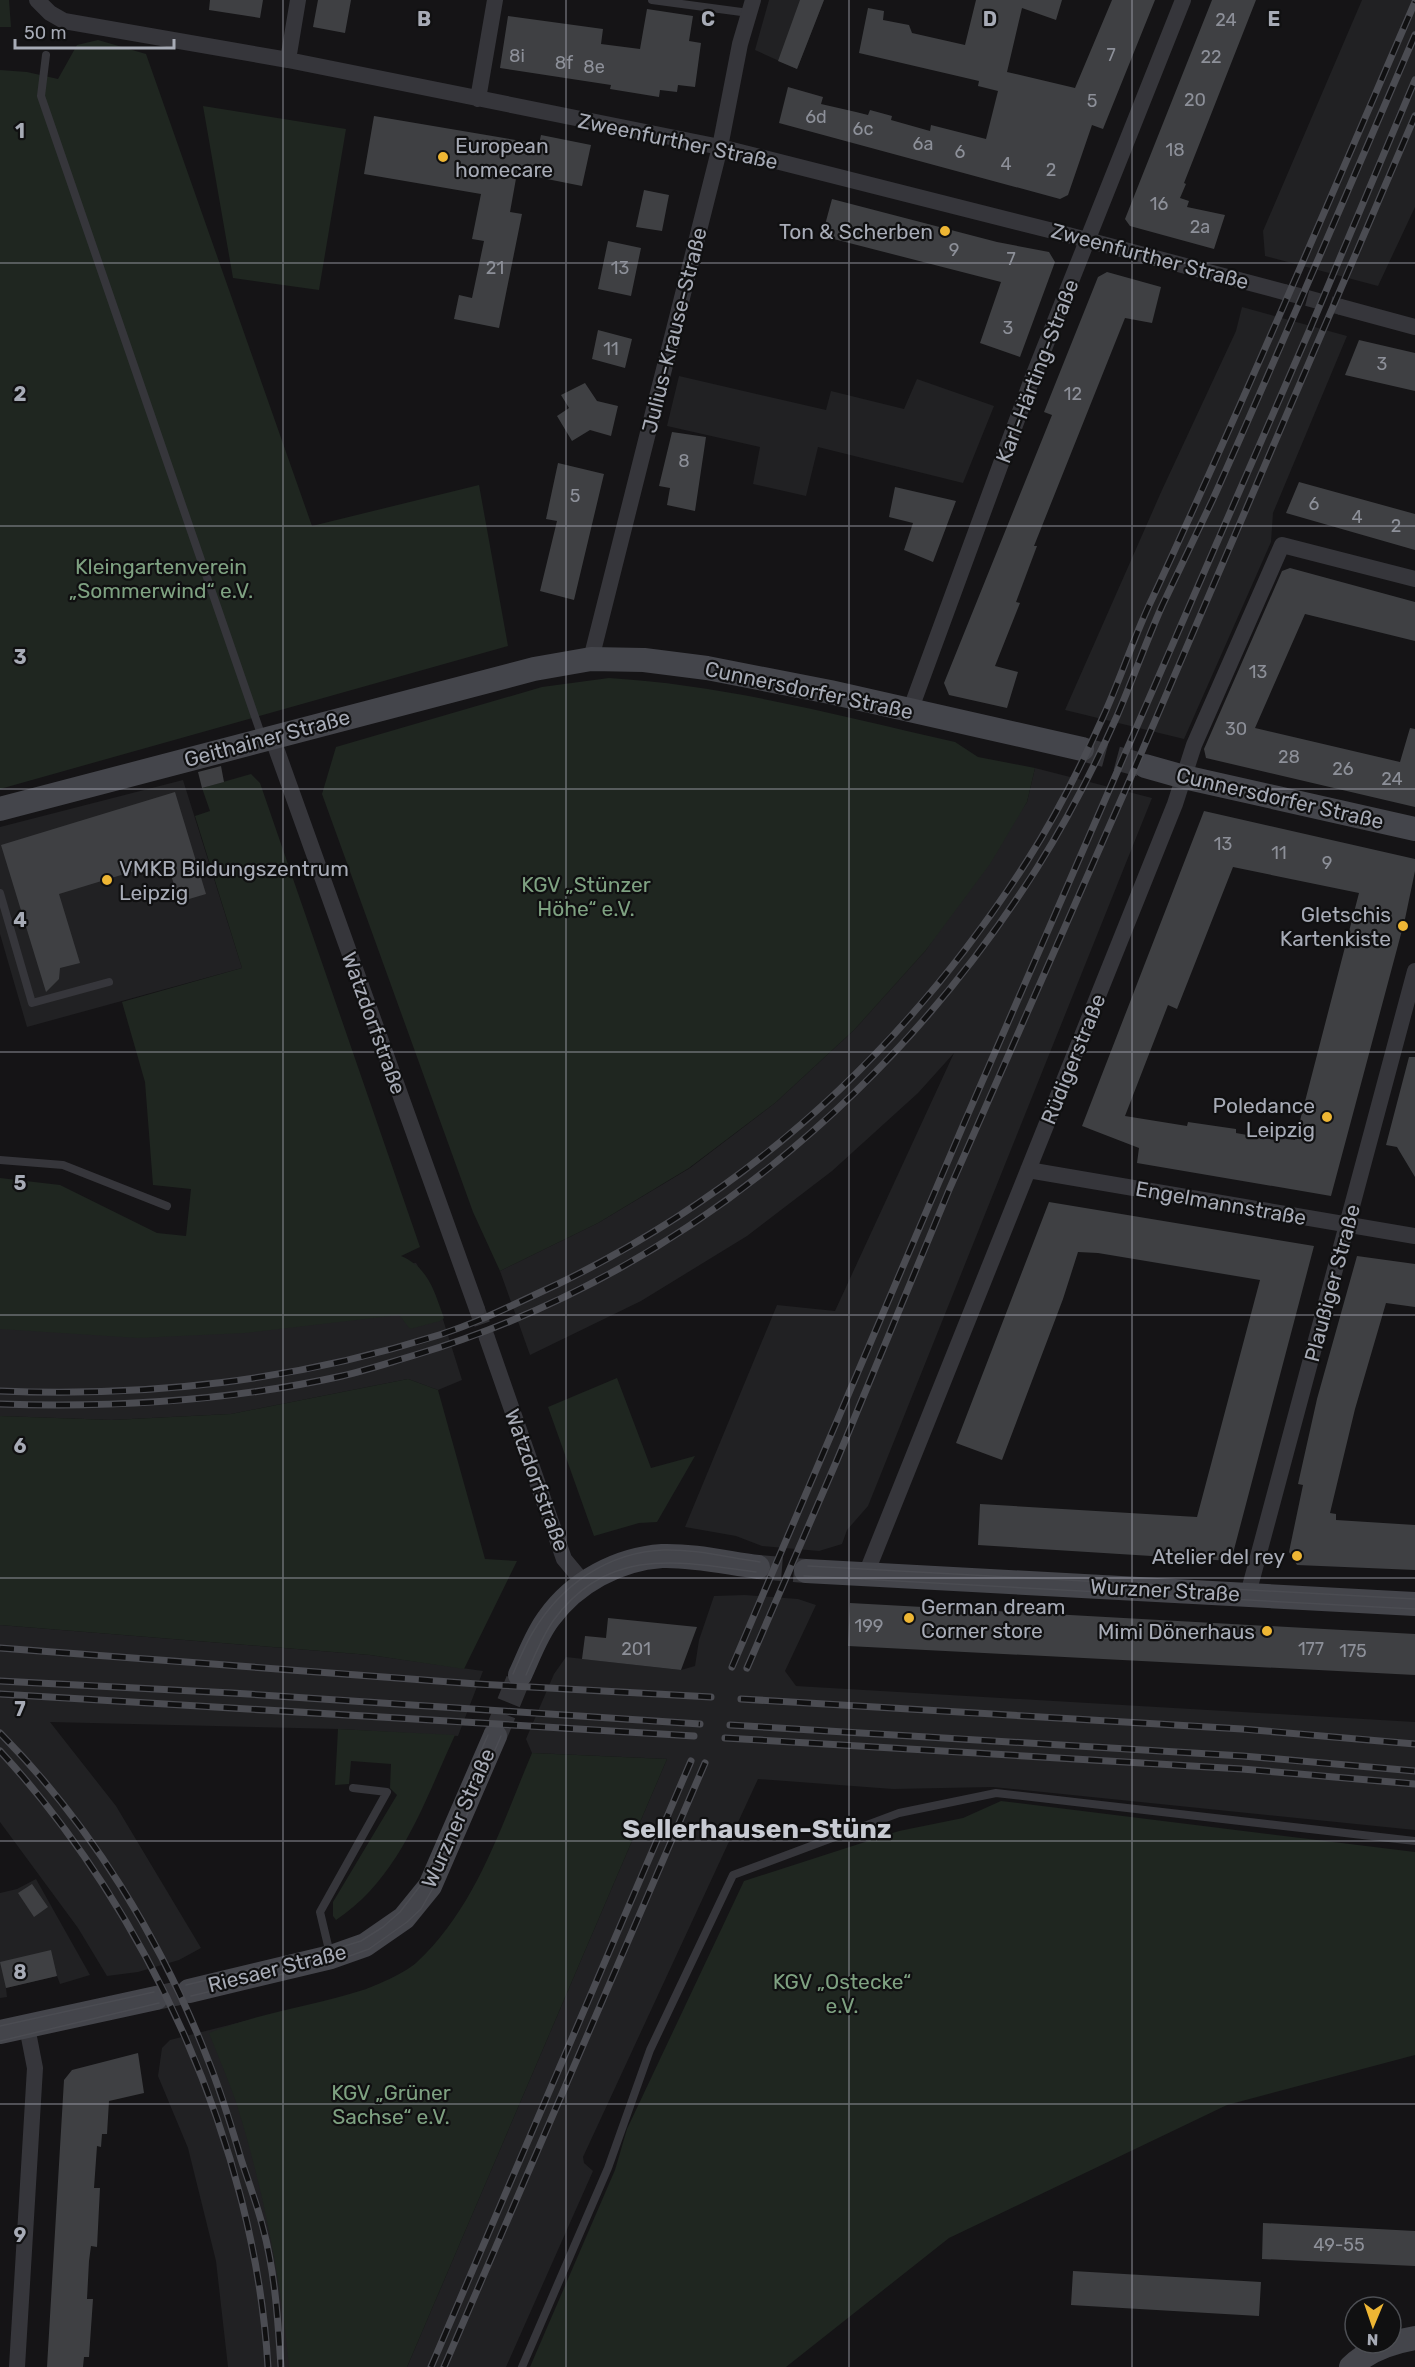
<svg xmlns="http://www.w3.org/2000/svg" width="1415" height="2367" font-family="Rubik,sans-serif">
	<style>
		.built { fill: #212123 }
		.green { fill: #1f2620 }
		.building { fill: #3f4043; fill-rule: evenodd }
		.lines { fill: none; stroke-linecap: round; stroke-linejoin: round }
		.street-tunnel { stroke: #323236; stroke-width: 16; stroke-dasharray: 16 8; stroke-linecap: butt }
		.secondary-tunnel { stroke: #323236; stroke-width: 24; stroke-dasharray: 24 12; stroke-linecap: butt }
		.lane { stroke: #36363b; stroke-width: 8 }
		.street { stroke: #36363b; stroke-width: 16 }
		.secondary { stroke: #44454b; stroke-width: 24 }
		.tram { stroke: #4b4c52; stroke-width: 1.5 }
		.rail-casing { stroke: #4b4c52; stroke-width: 7 }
		.rail { stroke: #101011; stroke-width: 4.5; stroke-dasharray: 14; stroke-linecap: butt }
		.grid { fill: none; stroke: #a7abb6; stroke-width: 1.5; stroke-opacity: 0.55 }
		.poi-dot { fill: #eeb634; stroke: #101011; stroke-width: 2 }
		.labels { text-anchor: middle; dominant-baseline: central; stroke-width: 4.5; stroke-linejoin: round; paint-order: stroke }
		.number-label { font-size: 18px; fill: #8d9099 }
		.street-label { font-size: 21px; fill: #a7abb6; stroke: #101011 }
		.poi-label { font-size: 21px; fill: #a7abb6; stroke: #101011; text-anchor: end }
		.park-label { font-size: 21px; fill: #7ea181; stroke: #101011 }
		.district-label { font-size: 27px; font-weight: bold; fill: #c7cad2; stroke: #101011 }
		.grid-label { font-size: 20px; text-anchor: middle; font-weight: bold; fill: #a7abb6; stroke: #101011; stroke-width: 4.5; stroke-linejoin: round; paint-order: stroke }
	</style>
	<rect width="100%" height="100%" fill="#151416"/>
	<path class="built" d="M769,0H824L797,69L755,50Z
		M1362,0H1415V207L1378,286L1265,256L1263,231Z
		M1242,307L1347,336L1273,513L1271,542L1184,739L1065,710L1162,490L1236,331Z
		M679,376L826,410L831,391L904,409L917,379L994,406L963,483L818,447L806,496L753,484L760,447L667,426Z
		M1035,768L1152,798L868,1506L847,1530L842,1544L819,1551L762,1546L736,1536L685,1527L777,1305L835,1311L954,1053L918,1093L832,1171L747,1236L641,1301L530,1355L500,1271L598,1223L690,1168L775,1103L854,1030L926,950L1027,802Z
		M183,780L242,968L27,1027L0,934V827Z
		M416,1263L435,1294L462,1380L438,1390L408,1379L231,1414L112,1420L0,1416V1282Z
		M745,1595L798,1599L816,1605L785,1671L796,1686L1415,1722V1830L993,1787L893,1789L758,1779L583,2157L584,2163L593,2171L506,2367H407L667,1759L532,1753L526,1739L554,1674L566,1657L681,1670L695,1666L699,1640L714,1596Z
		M0,1625L370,1655L483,1671L458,1736L338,1729L50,1722L116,1806L201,1948L179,1960L138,1972L107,1976L78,1928L0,1822Z
		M36,1879L90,1975L60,1984L57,1976L6,1988L7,1997L0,1998V1893L17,1889Z
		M253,2019L314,2367H228L216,2261L188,2148L158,2076L162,2048L170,2040Z"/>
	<path class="green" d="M0,0H9L11,27H0Z
		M98,40L146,54L312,526L479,485L508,646L0,789V70L27,72L58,79L77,45Z
		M203,106L346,129L319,290L233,278Z
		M609,678C726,685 841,716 955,742L978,757L1035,768L1027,802L990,864L926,950L854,1030L775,1103L689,1168L598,1223L500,1271L473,1212L322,794L336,747L542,687Z
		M251,774L260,783L420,1247L401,1256C429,1268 434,1291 444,1318L440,1321L410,1329L399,1315L245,1333L138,1338L0,1329V1178L60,1185L157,1233L186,1236L191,1189L153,1185L145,1082L122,1002L242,968L195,816L210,811L202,788Z
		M617,1378L651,1468L695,1456L657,1522L639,1523L594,1536L548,1407Z
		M408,1379L438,1390L485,1559L517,1561L464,1669L370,1655L0,1625V1416L112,1420L231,1414Z
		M338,1729L455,1735C424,1802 400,1878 336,1920L333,1916V1902L397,1795L390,1788L391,1764L351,1761L349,1784L335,1785Z
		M532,1753L667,1759L407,2367H289C281,2277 263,2188 236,2102C228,2079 218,2056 209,2033C258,2013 313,2006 363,1990C376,1986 406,1972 416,1963C476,1908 501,1826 532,1753Z
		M1001,1801L1415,1852V2055L1227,2105L949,2238L786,2367H530L615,2170L627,2129L744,1881L899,1831L963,1818Z"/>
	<path class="building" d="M210,0H263L260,18L209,10Z
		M318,0H351L345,33L313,27Z
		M800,0H824L797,69L778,61Z
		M976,0H1062L1056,20L1022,8L1007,72L1075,88L1112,0H1155L1103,129L1092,125L1068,195L1060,199L779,123L788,87L823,97L821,104L856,112L868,115L870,110L892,116L891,120L930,131L931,125L986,139L998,91L978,86L979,81L859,53L868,8L884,11L883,20L909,25L912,33L965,45Z
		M1212,0H1256L1184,183L1186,184L1180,198L1189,201L1187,207L1225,215L1214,249L1130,226L1125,219Z
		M647,9L693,16L689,41L701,43L695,87L678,85L677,92L660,90L659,97L610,89L611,85L500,68L508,16L603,29L601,44L640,49Z
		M374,116L539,144L541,135L591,145L582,186L517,173L510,212L522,214L499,328L454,319L459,295L472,298L484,241L472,239L481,194L364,174Z
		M644,190L669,195L662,231L636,227Z
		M832,199L997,242L1049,252L1055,262L1020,357L980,343L1001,282L822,236Z
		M608,241L641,248L631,296L598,289Z
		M1107,272L1161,287L1152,323L1125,318L1034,546H1037L1016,602L1020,603L995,666L1018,672L1007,708L949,695L944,683L1052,415L1044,412L1098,277Z
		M598,330L632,339L625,368L592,359Z
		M1359,340L1415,353V391L1345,375Z
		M585,383L597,401L618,406L611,436L590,430L572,441L557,416L569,408L561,395Z
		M672,432L706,437L695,511L667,505L670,488L659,486Z
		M558,463L604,474L574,600L540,591L557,521L546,519Z
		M1299,482L1415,514V550L1286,513Z
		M895,487L956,501L933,562L904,550L913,523L889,517Z
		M1290,568L1415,602V641L1305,614L1255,728L1400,762L1410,728L1415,729V807L1206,758L1204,749L1282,571Z
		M221,766L224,782L202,788L198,772Z
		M175,792L206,894L179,902L167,861L59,894L80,963L60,968L59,979L46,992L1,845Z
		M1204,811L1415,859V871L1405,919L1331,1196L1137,1163L1139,1148L1082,1126ZM1233,867L1359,893L1295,1140L1277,1137L1275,1140L1236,1133V1129L1188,1122L1187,1126L1125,1116L1168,1005L1177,1009Z
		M1409,1057H1415V1177L1397,1147L1386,1145Z
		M1049,1202L1314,1246L1231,1561L978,1545L980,1504L1197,1517L1260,1280L1098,1253L1078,1252L1063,1299L1002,1460L956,1443Z
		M1357,1256L1415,1264V1307L1386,1303L1355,1409L1330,1513L1336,1514V1520L1415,1525V1570L1297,1565L1289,1552L1303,1485L1298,1484L1317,1399Z
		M850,1603L1415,1634V1675L848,1646Z
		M608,1618L697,1627L681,1670L582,1659L585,1636L606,1638Z
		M32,1884L48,1907L34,1917L18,1893Z
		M51,1950L57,1976L6,1988L0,1962Z
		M138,2053L144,2093L109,2101L107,2134H102L101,2147L97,2146L94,2188H100L97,2247L91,2246L89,2261L87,2299H93L89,2357H84L83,2367H47L64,2080L72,2070Z
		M1263,2223L1415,2231V2266L1262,2259Z
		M1073,2271L1261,2282L1259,2316L1071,2305Z"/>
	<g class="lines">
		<path class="street-tunnel" d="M1284,292L1341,307
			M477,1309L487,1338"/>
		<path class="secondary-tunnel" d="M1082,749L1145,766
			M758,1567L806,1571
			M495,1736L520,1675
			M156,1998L189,1991"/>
		<path class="lane" d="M652,0L749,13
			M46,55L41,96L262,737
			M0,893L32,1003L109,982
			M0,1160L63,1165L167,1206
			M330,1954L320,1912L387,1792L353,1788
			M522,2367L608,2168L650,2050L733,1875L899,1813L996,1793L1415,1841"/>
		<path class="street" d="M37,0L50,13L64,21L288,60L720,147L1053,231L1284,292
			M288,60L298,0
			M478,99L495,0
			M1341,307L1415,327
			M591,659L720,147L740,44L753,0
			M910,711L1032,379L1183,0
			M272,737L477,1309
			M1028,1170L1415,1236
			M487,1338L564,1559L584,1583
			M866,1574L1175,804L1194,745L1282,545L1415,579
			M1248,1594L1415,971
			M17,2367L35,2068L27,2027"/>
		<path class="secondary" d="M1145,766L1184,777L1415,829
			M0,809L534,669L591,659L644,660L707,668L830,692L1082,749
			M806,1571L1415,1604
			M520,1675C529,1656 536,1635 549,1618C575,1582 618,1559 662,1556C694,1555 727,1563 758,1567
			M189,1991L331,1957L365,1945L404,1918L430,1886L495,1736
			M0,2032L156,1998
			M1351,2367C1368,2350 1392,2342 1415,2338"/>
		<path class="tram" d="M808,1566L1415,1599
			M804,1576L1415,1609
			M513,1674C519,1660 525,1645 533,1632C561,1585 608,1552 664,1550C696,1549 729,1558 760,1562
			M526,1675C534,1657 542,1637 553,1621C607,1546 678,1561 756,1572
			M186,1985L329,1951L361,1941L383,1927L400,1912L423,1882L488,1735
			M191,1996L333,1962L369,1949L407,1922L421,1909L444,1869L501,1736
			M0,2026L154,1992
			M0,2041L159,2003"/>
		<g class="rail-casing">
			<path id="rail" d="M0,1391C152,1397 293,1381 439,1335C480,1322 519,1302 558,1284C754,1189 910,1044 1027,861C1056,816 1081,766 1103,717C1121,678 1134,636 1153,597C1244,401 1329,201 1415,2
				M0,1404C116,1408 229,1401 342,1376C367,1370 391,1362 415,1355C675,1277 893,1095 1037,868C1067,820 1094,768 1117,716C1133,679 1146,642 1162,606C1179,570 1196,535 1213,499C1282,345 1348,190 1415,35
				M0,1648L477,1684L711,1697
				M732,1667L965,1121L1310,329L1415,80
				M747,1668L837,1460L949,1190L1124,793L1415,116
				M0,1681L232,1693L700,1724
				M0,1694L694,1736
				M741,1699L1242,1729L1415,1744
				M730,1725L1243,1756L1415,1771
				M0,1733C91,1825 161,1939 208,2060C221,2092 231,2125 241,2159C248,2181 257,2204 263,2228C275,2272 278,2321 281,2367
				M725,1738L1242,1769L1415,1784
				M0,1751C149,1912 255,2147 268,2367
				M431,2367L691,1761
				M444,2367L705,1763"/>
		</g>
		<use href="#rail" class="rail"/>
	</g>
	<path class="grid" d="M283,0V2367M566,0V2367M849,0V2367M1132,0V2367M0,263H1415M0,526H1415M0,789H1415M0,1052H1415M0,1315H1415M0,1578H1415M0,1841H1415M0,2104H1415"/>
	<g class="poi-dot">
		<circle cx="443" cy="157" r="6"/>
		<circle cx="945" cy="231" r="6"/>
		<circle cx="107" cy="880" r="6"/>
		<circle cx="1403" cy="926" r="6"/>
		<circle cx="1327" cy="1117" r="6"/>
		<circle cx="1297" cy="1556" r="6"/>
		<circle cx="909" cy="1618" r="6"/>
		<circle cx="1267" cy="1631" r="6"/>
	</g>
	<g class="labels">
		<g class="number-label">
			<text x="1226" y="20">24</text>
			<text x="1111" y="55">7</text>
			<text x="517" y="56">8i</text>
			<text x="1211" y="57">22</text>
			<text x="564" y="63">8f</text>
			<text x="594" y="67">8e</text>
			<text x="1195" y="100">20</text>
			<text x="1092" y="101">5</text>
			<text x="816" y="117">6d</text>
			<text x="863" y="129">6c</text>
			<text x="923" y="144">6a</text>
			<text x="1175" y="150">18</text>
			<text x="960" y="152">6</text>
			<text x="1006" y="164">4</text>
			<text x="1051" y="170">2</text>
			<text x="1159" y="204">16</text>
			<text x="1200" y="227">2a</text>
			<text x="954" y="250">9</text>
			<text x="1011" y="259">7</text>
			<text x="495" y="268">21</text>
			<text x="620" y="268">13</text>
			<text x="1008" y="328">3</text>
			<text x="611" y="349">11</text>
			<text x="1382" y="364">3</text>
			<text x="1073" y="394">12</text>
			<text x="684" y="461">8</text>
			<text x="575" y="496">5</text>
			<text x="1314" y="504">6</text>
			<text x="1357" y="517">4</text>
			<text x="1396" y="526">2</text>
			<text x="1258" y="672">13</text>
			<text x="1236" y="729">30</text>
			<text x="1289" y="757">28</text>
			<text x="1343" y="769">26</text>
			<text x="1392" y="779">24</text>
			<text x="1223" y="844">13</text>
			<text x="1279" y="853">11</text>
			<text x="1327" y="863">9</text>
			<text x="869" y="1626">199</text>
			<text x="636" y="1649">201</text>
			<text x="1311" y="1649">177</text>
			<text x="1353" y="1651">175</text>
			<text x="1339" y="2245">49-55</text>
		</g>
		<g class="street-label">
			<text transform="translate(678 141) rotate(12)">Zweenfurther Straße</text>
			<text transform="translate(1150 256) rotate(15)">Zweenfurther Straße</text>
			<text transform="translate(674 330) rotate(-76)">Julius-Krause-Straße</text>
			<text transform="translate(1037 371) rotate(-69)">Karl-Härting-Straße</text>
			<text transform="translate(809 690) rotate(12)">Cunnersdorfer Straße</text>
			<text transform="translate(267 738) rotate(-15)">Geithainer Straße</text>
			<text transform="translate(1280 798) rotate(13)">Cunnersdorfer Straße</text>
			<text transform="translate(374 1023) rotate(70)">Watzdorfstraße</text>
			<text transform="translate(1073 1059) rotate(-68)">Rüdigerstraße</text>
			<text transform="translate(1221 1203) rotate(10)">Engelmannstraße</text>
			<text transform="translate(1332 1283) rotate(-75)">Plaußiger Straße</text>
			<text transform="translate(537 1480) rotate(70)">Watzdorfstraße</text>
			<text transform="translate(1165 1590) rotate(3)">Wurzner Straße</text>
			<text transform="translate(458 1818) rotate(-66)">Wurzner Straße</text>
			<text transform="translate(277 1968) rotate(-14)">Riesaer Straße</text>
		</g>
		<g class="poi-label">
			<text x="455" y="145" text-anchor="start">European<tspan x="455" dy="24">homecare</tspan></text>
			<text x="933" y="231">Ton &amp; Scherben</text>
			<text x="119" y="868" text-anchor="start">VMKB Bildungszentrum<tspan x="119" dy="24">Leipzig</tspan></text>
			<text x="1391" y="914">Gletschis<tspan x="1391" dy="24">Kartenkiste</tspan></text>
			<text x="1315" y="1105">Poledance<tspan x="1315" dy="24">Leipzig</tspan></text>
			<text x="1285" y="1556">Atelier del rey</text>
			<text x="921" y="1606" text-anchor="start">German dream<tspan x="921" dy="24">Corner store</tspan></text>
			<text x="1255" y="1631">Mimi Dönerhaus</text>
		</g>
		<g class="park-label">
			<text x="161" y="566">Kleingartenverein<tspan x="161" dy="24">„Sommerwind“ e.V.</tspan></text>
			<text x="586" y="884">KGV „Stünzer<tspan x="586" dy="24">Höhe“ e.V.</tspan></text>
			<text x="842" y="1981">KGV „Ostecke“<tspan x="842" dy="24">e.V.</tspan></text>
			<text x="391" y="2092">KGV „Grüner<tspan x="391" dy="24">Sachse“ e.V.</tspan></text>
		</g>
		<g class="district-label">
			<text x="757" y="1829">Sellerhausen-Stünz</text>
		</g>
	</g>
	<g class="grid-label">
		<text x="424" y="26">B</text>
		<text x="708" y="26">C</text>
		<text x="990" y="26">D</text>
		<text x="1274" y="26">E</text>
		<text x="20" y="138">1</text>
		<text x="20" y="401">2</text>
		<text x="20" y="664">3</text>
		<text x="20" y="927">4</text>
		<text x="20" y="1190">5</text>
		<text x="20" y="1453">6</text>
		<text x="20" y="1716">7</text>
		<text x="20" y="1979">8</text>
		<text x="20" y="2242">9</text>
	</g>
	<g transform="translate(1373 2325) rotate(182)"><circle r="28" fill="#101011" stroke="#4c4e53" stroke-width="1.5"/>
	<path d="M0-4.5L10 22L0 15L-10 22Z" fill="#eeb634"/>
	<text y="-9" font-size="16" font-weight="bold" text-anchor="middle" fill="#a7abb6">N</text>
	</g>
	<path d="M15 39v9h159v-9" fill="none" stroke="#a7abb6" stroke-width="3"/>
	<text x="24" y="39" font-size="18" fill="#a7abb6" stroke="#101011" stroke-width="4.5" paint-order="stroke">50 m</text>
</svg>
